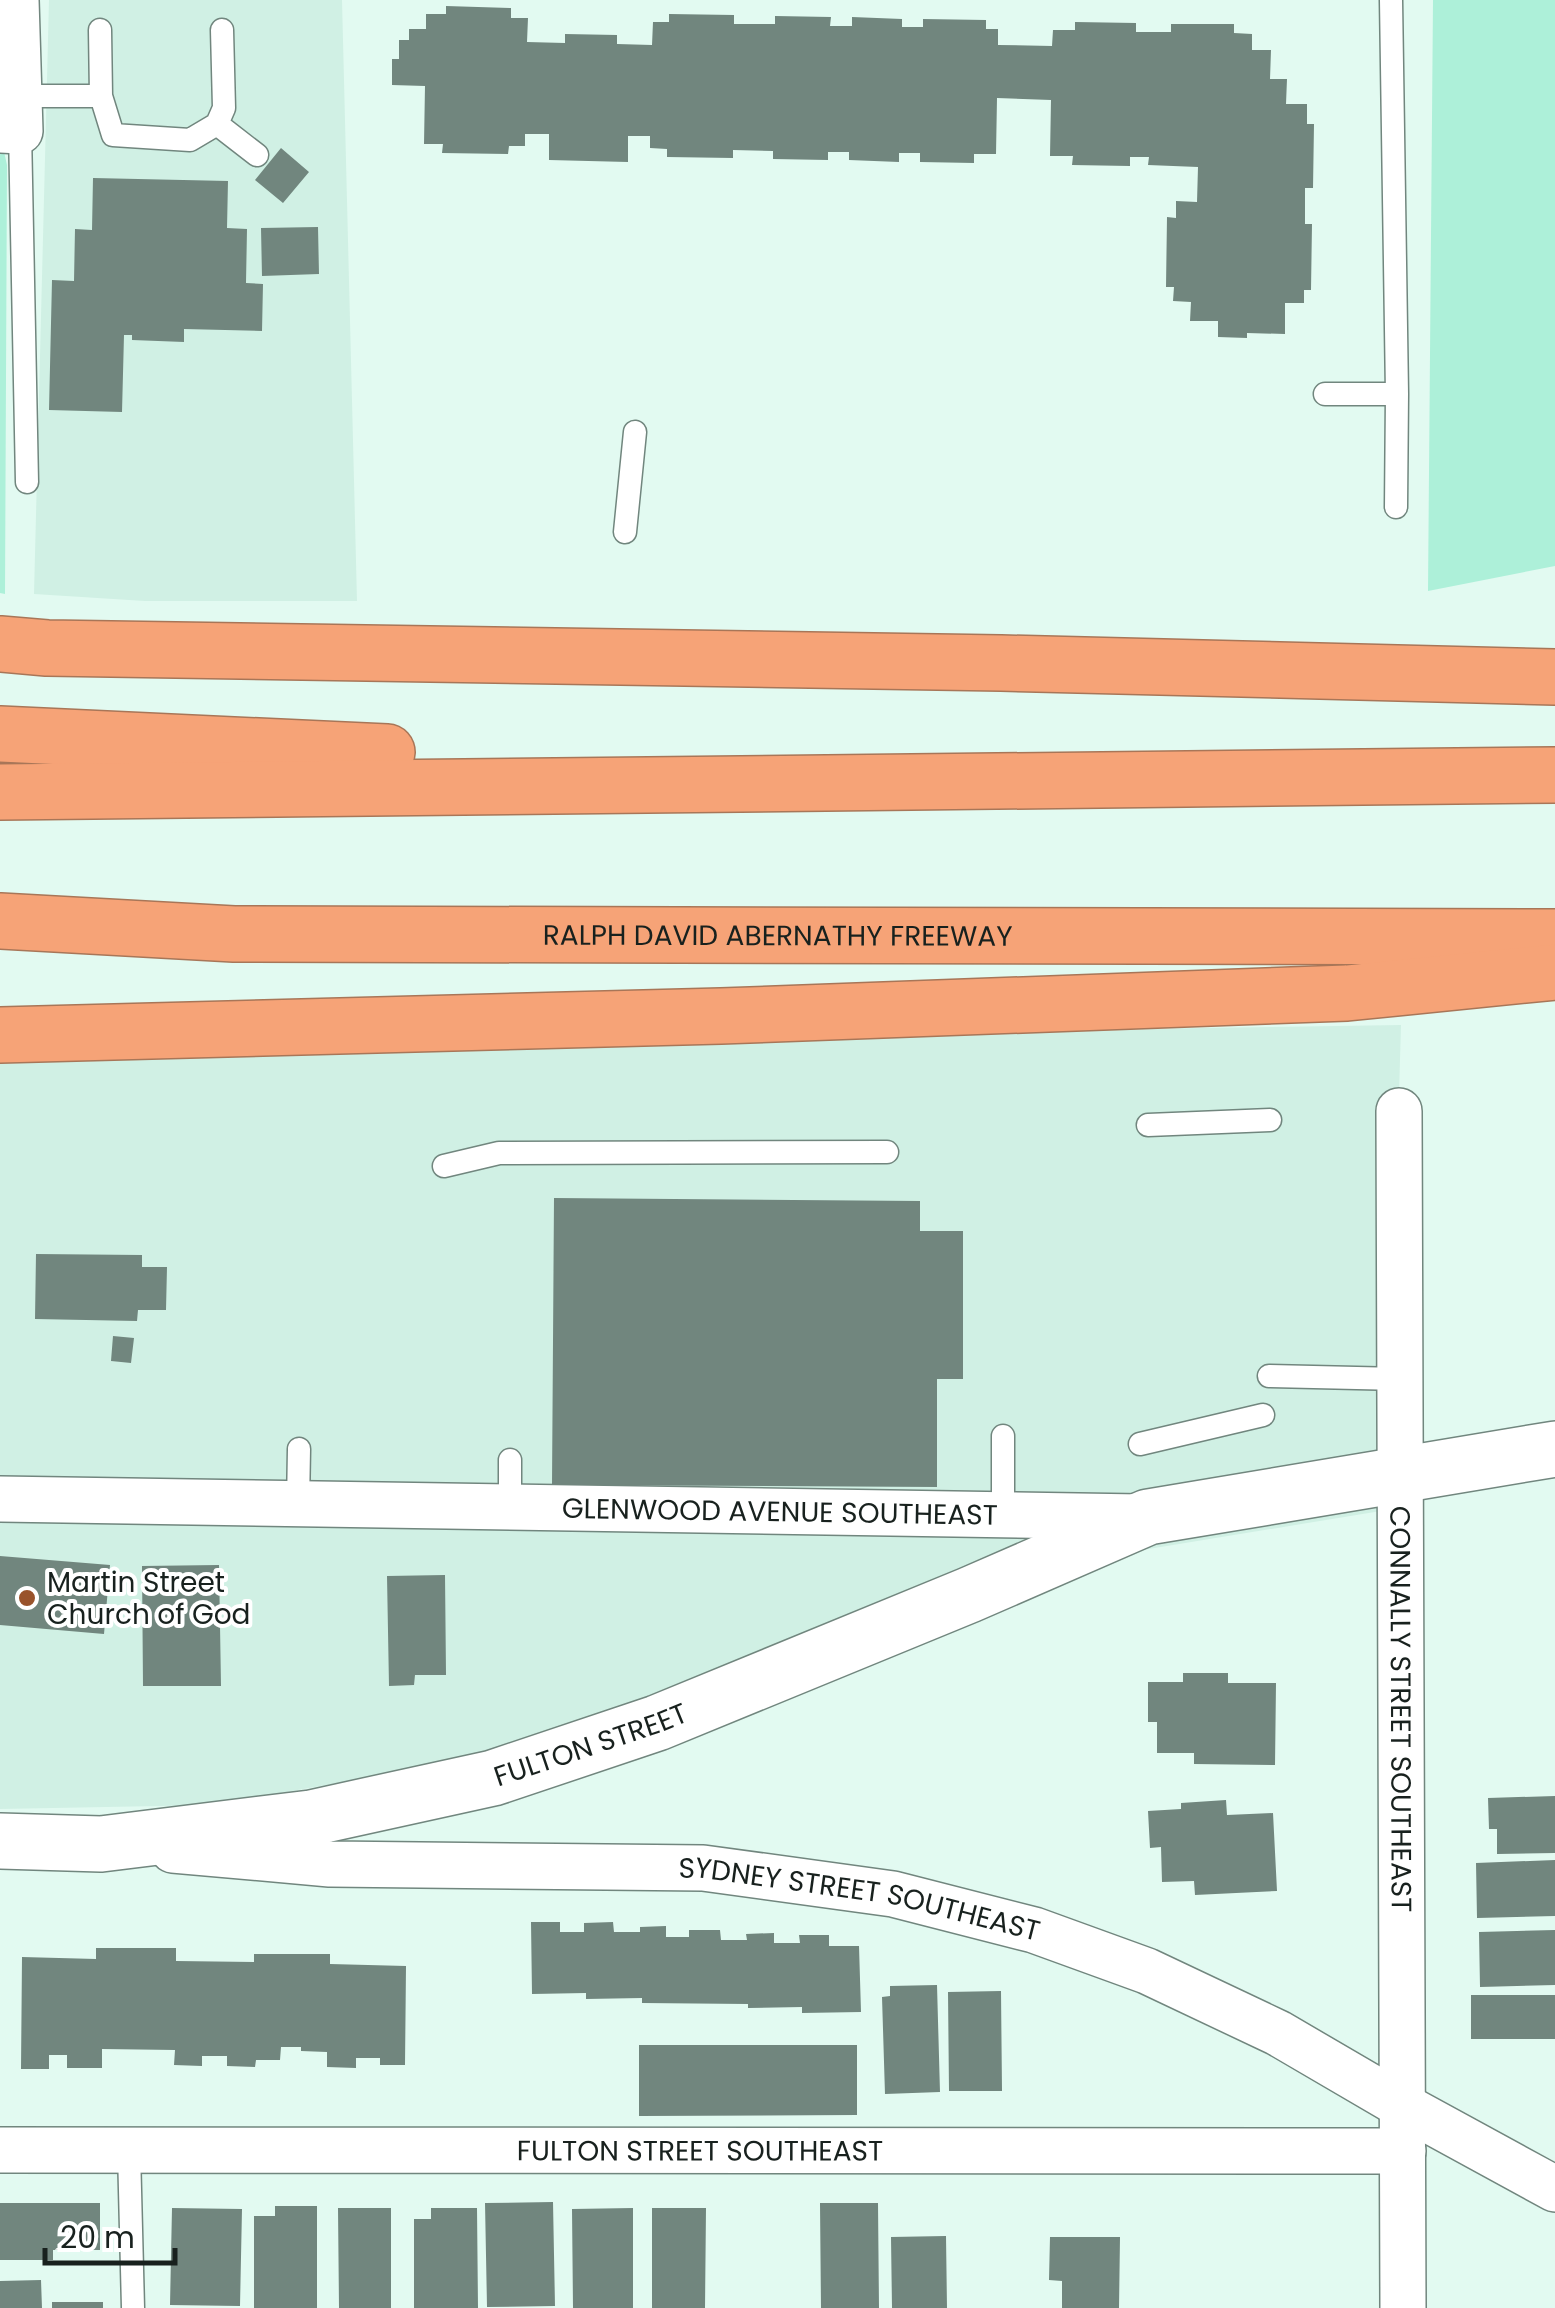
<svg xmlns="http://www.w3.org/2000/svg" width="1555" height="2308" font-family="Poppins,sans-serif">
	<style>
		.built { fill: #d0f0e4 }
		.green { fill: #adf0d9 }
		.building { fill: #71867e }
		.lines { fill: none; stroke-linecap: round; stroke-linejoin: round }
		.service-casing { stroke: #71867e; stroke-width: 25 }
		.minor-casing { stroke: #71867e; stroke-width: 48 }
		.tertiary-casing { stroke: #71867e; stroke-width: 58 }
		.motorway-casing { stroke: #a87658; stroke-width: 58 }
		.service { stroke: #fff; stroke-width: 22 }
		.minor { stroke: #fff; stroke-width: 45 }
		.tertiary { stroke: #fff; stroke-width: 55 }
		.motorway { stroke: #f6a377; stroke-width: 55 }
		.poi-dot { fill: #99532b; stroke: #fff; stroke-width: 4 }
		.labels { text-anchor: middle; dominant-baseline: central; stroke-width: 8; stroke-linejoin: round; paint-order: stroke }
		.street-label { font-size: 28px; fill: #18211e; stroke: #fff }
		.poi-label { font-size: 28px; fill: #18211e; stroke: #fff; text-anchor: start }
	</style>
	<rect width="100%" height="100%" fill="#e2faf1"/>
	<path class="built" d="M49,0H342L357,601H145L34,594Z
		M1401,1025L1387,1510L978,1577L586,1739L213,1805L0,1809V1046Z"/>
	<path class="green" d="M1433,0H1555V566L1428,591Z
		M0,134L7,165L5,594L0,593Z"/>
	<path class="building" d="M446,6L511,8V18H528L527,42L565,43V34L617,35V44L652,45L653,22H669V14L734,15V24H775V16L831,17L830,26H852V17L902,19V27H923V19L986,20V29H998V45L1052,46L1053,30H1075V22L1136,23V32H1171V24H1234V33L1252,34V50H1271L1270,79H1287L1286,104H1307V124H1314L1313,188H1305V224H1312L1311,290H1304V303H1285V334L1247,333V338L1218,337V321H1190L1191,302L1173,301L1174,287H1166L1167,217L1176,218V201L1197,202L1198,167L1148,165L1149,157H1130V166L1072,165L1073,156H1050L1051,100L997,98L996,154H974V163L920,162V153H899V162L849,160V152H828V160L773,159V151L733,150V158L667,157V149L650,148V136H628V162L549,160V134H525V146H509L508,154L442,153L443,144H424L425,86L392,85V59H399V40H409V29H426V14H446Z
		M281,148L309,172L283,203L255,180Z
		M93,178L228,181L227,228L247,229L246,283L263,284L262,331L184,329V342L132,340V335H124L122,412L49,410L52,280L74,281L75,229L92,230Z
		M318,227L319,274L262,276L261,228Z
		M554,1198L920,1201V1231H963V1379H937V1487L552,1485Z
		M36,1254L142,1255V1267H167L166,1310H138L137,1321L35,1319Z
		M113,1336L134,1338L131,1363L111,1361Z
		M0,1556L110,1565L104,1634L0,1625Z
		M219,1565L221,1686H143L142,1566Z
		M445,1575L446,1675H415L414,1685L389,1686L387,1576Z
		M1183,1673H1228V1683H1276L1275,1765L1194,1764V1753H1157V1722H1148V1682H1183Z
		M1555,1796V1853L1497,1854V1829H1489L1488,1798Z
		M1226,1800L1227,1815L1273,1813L1277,1891L1195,1895L1194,1881L1162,1882L1161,1847L1150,1848L1148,1811L1181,1809V1803Z
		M1555,1860V1916L1477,1918L1476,1863Z
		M531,1922H560V1932H584V1923L613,1922L614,1932H640V1927L666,1926V1937H689V1930H720L721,1940H747L746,1934L774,1933V1943H800L799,1935H829V1946H859L861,2012L802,2013V2007L748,2008V2004L642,2003V1998L586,1999V1993L532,1994Z
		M1555,1930V1985L1480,1987L1479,1932Z
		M96,1948H176V1961L254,1962V1954H330V1964L406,1966L405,2065H380V2058H356V2068L327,2067V2052L301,2051V2047H281L280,2060H256L255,2067L227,2066V2056H202V2066L174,2065L175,2050L102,2049V2068H67V2055H49V2069H21L22,1957L96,1959Z
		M937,1985L940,2092L885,2094L882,1997L890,1996V1986Z
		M1001,1991L1002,2091H949L948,1992Z
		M1471,1995H1555V2039H1471Z
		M639,2045H857V2115L639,2116Z
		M553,2202L555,2306L487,2307L485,2203Z
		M0,2203H100V2250H53V2260H0Z
		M820,2203H878L879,2308H821Z
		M275,2206H317V2308H254V2216H275Z
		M172,2208L242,2209L240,2306L170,2305Z
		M338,2208H391V2308H339Z
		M431,2208H477L478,2308H414V2219H431Z
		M633,2208V2308H573L572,2209Z
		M652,2208H706L705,2308H652Z
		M946,2236L947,2308H892L891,2237Z
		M1050,2237H1120L1119,2308H1062V2281L1049,2280Z
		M41,2280L42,2308H0V2281Z
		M52,2302H103V2308H52Z"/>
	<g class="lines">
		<g class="service-casing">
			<path id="service" d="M1391,0L1397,394L1396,507
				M19,96H101L100,30
				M101,96L113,135L190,140L217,124L224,108L222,30
				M217,124L257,155
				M20,131L27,482
				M1325,394H1397
				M625,532L635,432
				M1148,1125L1270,1120
				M444,1166L499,1153L887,1152
				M1269,1376L1400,1379
				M1003,1436V1515
				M1140,1444L1263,1415
				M298,1504L299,1449
				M510,1507V1460
				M129,2151L133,2308"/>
		</g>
		<g class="minor-casing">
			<g id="minor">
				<path d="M0,130L20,131L16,0"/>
				<path id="s1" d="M1399,1111L1403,2308"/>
				<path id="s2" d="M0,1499L1141,1517"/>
				<path id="s3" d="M173,1850L330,1864L703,1868L893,1894L1034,1930L1147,1971L1278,2033L1403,2106L1555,2189"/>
				<path id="s4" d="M0,2150L1403,2151"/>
			</g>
		</g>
		<g class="tertiary-casing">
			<g id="tertiary">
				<path id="s5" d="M0,1841L101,1844L311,1818L493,1778L657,1723L969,1595L1148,1517L1555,1449"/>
			</g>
		</g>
		<g class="motorway-casing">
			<g id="motorway">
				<path d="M0,644L47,648L1001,663L1555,677"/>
				<path d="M0,734L387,752"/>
				<path d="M0,792L1555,775"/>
				<path id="s6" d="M0,921L234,934L1555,937"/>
				<path d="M0,1035L721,1016L1347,993L1555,972"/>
			</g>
		</g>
		<use href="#service" class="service"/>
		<use href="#minor" class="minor"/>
		<use href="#tertiary" class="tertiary"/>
		<use href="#motorway" class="motorway"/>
	</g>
	<circle class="poi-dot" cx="27" cy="1598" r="10"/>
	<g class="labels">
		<g class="street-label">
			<text stroke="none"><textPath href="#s6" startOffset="778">RALPH DAVID ABERNATHY FREEWAY</textPath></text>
			<text stroke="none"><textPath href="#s2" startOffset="780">GLENWOOD AVENUE SOUTHEAST</textPath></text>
			<text stroke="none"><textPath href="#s1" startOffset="598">CONNALLY STREET SOUTHEAST</textPath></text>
			<text stroke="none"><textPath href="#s5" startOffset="602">FULTON STREET</textPath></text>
			<text stroke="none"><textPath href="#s3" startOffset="690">SYDNEY STREET SOUTHEAST</textPath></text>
			<text stroke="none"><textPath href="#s4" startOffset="700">FULTON STREET SOUTHEAST</textPath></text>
		</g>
		<g class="poi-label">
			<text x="47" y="1582">Martin Street<tspan x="47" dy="32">Church of God</tspan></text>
		</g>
	</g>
	<path d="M45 2248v15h130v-15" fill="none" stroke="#18211e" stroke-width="5"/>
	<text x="60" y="2248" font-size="30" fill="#18211e" stroke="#ffffff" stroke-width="8" paint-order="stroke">20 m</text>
</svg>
